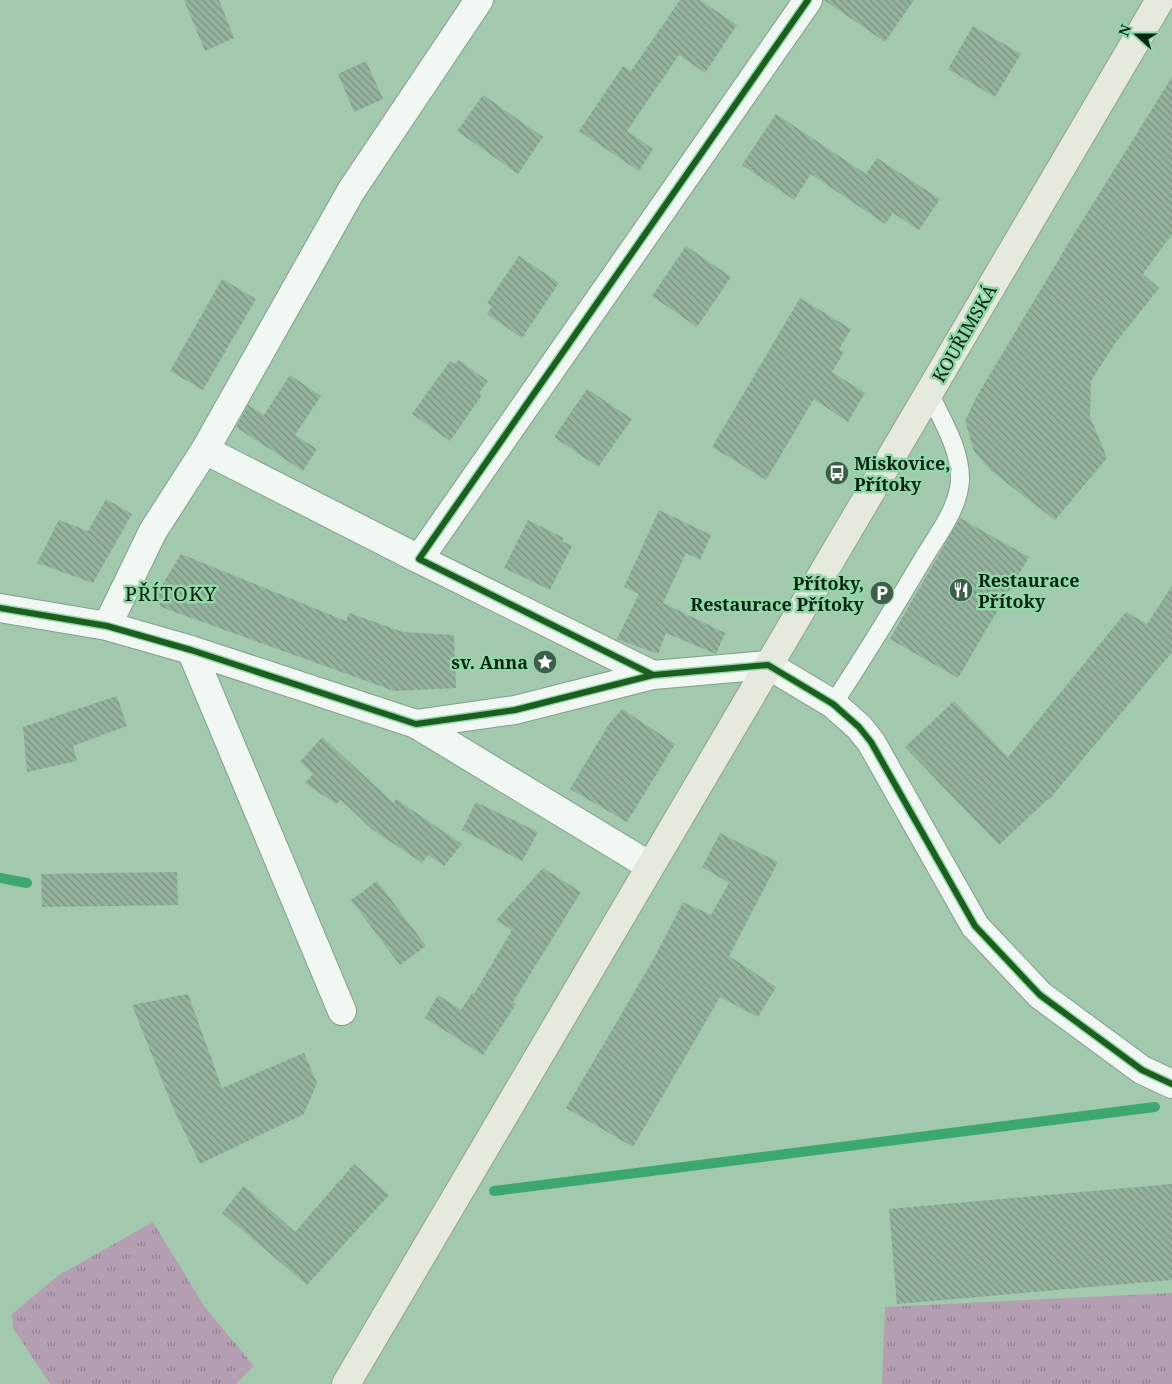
<svg xmlns="http://www.w3.org/2000/svg" width="1172" height="1384" font-family="'Noto Serif',serif">
	<style>
		.grass { fill: url(#grass-tufts) }
		.lines { fill: none; stroke-linecap: round; stroke-linejoin: round }
		.stream { stroke: #3ca870; stroke-width: 10 }
		.building { fill: url(#building-back-hatch) }
		.lane-casing { stroke: #829f8b; stroke-width: 20 }
		.street-casing { stroke: #829f8b; stroke-width: 30 }
		.secondary-casing { stroke: #829f8b; stroke-width: 30 }
		.primary-casing { stroke: #92a289; stroke-width: 30 }
		.lane { stroke: #f1f7f3; stroke-width: 18 }
		.street { stroke: #f1f7f3; stroke-width: 28 }
		.secondary { stroke: #f1f7f3; stroke-width: 28 }
		.primary { stroke: #e5e9de; stroke-width: 28 }
		.cycleway-casing { stroke: #93d7a8; stroke-width: 9 }
		.cycleway { stroke: #1b5e20; stroke-width: 6 }
		.labels { text-anchor: middle; dominant-baseline: central; stroke-width: 5; stroke-linejoin: round; paint-order: stroke }
		.street-label { font-size: 18px; fill: #082514; stroke: #93d7a8 }
		.poi-label { font-size: 18px; font-weight: bold; fill: #082514; stroke: #93d7a8; text-anchor: start }
		.quarter-label { font-size: 20px; letter-spacing: 1px; fill: #082514; stroke: #93d7a8 }
	</style>
	<defs>
		<pattern id="grass-tufts" width="24" height="20" patternUnits="userSpaceOnUse" patternTransform="scale(1.25)"><rect width="24" height="20" fill="#b49fb2"/><path d="M3 7l-1-3M5 7V3M7 7l1-3M15 17l-1-3M17 17v-4M19 17l1-3" fill="none" stroke="#908190"/></pattern>
		<pattern id="building-back-hatch" width="6" height="6" patternUnits="userSpaceOnUse" patternTransform="scale(1.25)"><rect width="6" height="6" fill="#94b29e"/><path d="M-1 5l2 2M0 0l6 6M5-1l2 2" fill="none" stroke="#779180"/></pattern>
	</defs>
	<rect width="100%" height="100%" fill="#a2c8ae"/>
	<path class="grass" d="M153,1222L204,1306L254,1366L236,1384H50L13,1328L12,1314L59,1275Z
		M1172,1293V1384H882L885,1307Z"/>
	<g class="lines">
		<path class="stream" d="M0,878L27,883
			M494,1191L1155,1107"/>
	</g>
	<path class="building" d="M184,0H219L234,38L205,51Z
		M680,0H700L737,25L705,73L679,55L627,131L653,149L639,171L579,131L623,66L631,71Z
		M824,0H914L885,42Z
		M973,26L1021,54L995,97L948,69Z
		M366,61L383,99L354,112L338,74Z
		M1172,77V234L1143,274L1159,288L1114,345L1091,381L1090,416L1107,458L1055,520L990,470L974,451L965,421L977,396L1074,234Z
		M483,95L543,137L518,174L457,131Z
		M776,114L866,174L877,158L940,199L919,230L893,213L885,224L811,174L794,200L742,165Z
		M686,246L731,277L697,327L652,296Z
		M519,256L559,283L522,338L487,314L492,306L487,303Z
		M222,279L256,299L203,390L170,371Z
		M800,298L851,329L839,349L844,352L832,372L865,393L848,422L814,399L766,480L712,447Z
		M458,360L488,381L479,393L482,395L450,441L412,414L450,361L455,364Z
		M290,375L321,396L295,435L317,449L303,471L236,427L248,405L264,415Z
		M587,389L632,419L598,467L554,437Z
		M106,499L132,514L93,583L37,563L59,520L88,531Z
		M659,510L711,535L700,560L686,553L663,603L725,633L716,654L666,633L658,654L617,639L639,594L624,587Z
		M960,518L1029,557L958,678L890,639Z
		M528,520L564,538L562,541L572,546L550,590L504,568Z
		M181,554L346,621L349,613L403,632L454,635L456,688L394,691L161,607L156,595Z
		M1172,586V652L1049,800L1048,799L999,845L905,747L954,701L1008,757L1126,612L1147,624Z
		M117,696L127,726L73,746L77,761L27,772L23,727Z
		M622,709L675,744L627,822L570,789L609,724Z
		M322,737L394,803L396,799L462,844L444,866L428,855L422,863L373,830L341,800L336,804L305,783L313,774L300,762Z
		M476,802L538,832L522,861L462,830Z
		M720,833L778,862L729,956L776,987L758,1017L720,997L633,1147L566,1108L652,962L683,902L711,915L729,883L702,867Z
		M543,868L581,892L513,1002L516,1004L483,1055L425,1018L438,995L461,1010L472,993L474,994L512,930L496,920Z
		M177,872L178,905L42,907L41,874Z
		M377,881L426,946L400,965L351,900Z
		M188,994L222,1088L304,1053L317,1083L304,1114L200,1164L174,1110L132,1005Z
		M354,1164L389,1195L307,1285L222,1213L244,1186L295,1232Z
		M1172,1184V1280L897,1304L889,1209Z"/>
	<g class="lines">
		<g class="lane-casing">
			<path id="lane" d="M833,704C864,657 894,608 923,559C937,536 958,509 960,481C961,450 942,420 929,393"/>
		</g>
		<g class="street-casing">
			<path id="street" d="M205,450L419,559
				M107,626L153,531L205,450L351,191L479,0
				M191,650L342,1011
				M653,675L419,559L808,0
				M416,724L650,866"/>
		</g>
		<g class="secondary-casing">
			<path id="secondary" d="M0,608L107,626L191,650L416,724L515,710L653,675L768,665L833,704L859,727L871,742L975,926L1040,995L1142,1070L1172,1084"/>
		</g>
		<g class="primary-casing">
			<path id="primary" d="M346,1384L1160,0"/>
		</g>
		<use href="#lane" class="lane"/>
		<use href="#street" class="street"/>
		<use href="#secondary" class="secondary"/>
		<use href="#primary" class="primary"/>
		<g class="cycleway-casing">
			<path id="cycleway" d="M0,608L107,626L191,650L416,724L515,710L653,675L768,665L833,704L859,727L871,742L975,926L1040,995L1142,1070L1172,1084
				M653,675L419,559L808,0"/>
		</g>
		<use href="#cycleway" class="cycleway"/>
	</g>
	<defs>
		<g id="bus-disc" transform="scale(1.25)"><circle r="9.5" fill="#3e5e4a" stroke="#93d7a8"/><path d="M-5-6H5V4H4V6H2V4H-2V6H-4V4H-5ZM-3.5-4V0h7V-4ZM-3.5 1.2v1.5H-2V1.2ZM2 1.2v1.5H3.5V1.2Z" fill="#fff"/></g>
		<g id="restaurant-disc" transform="scale(1.25)"><circle r="9.5" fill="#3e5e4a" stroke="#93d7a8"/><path d="M-5-6h1v4h1v-4h1v4h1v-4h1v5L-1.5 .5V6h-2V.5L-5-1ZM5-6V6H3V1.5H1.5Q1.5-4 5-6Z" fill="#fff"/></g>
		<g id="parking-disc" transform="scale(1.25)"><circle r="9.5" fill="#3e5e4a" stroke="#93d7a8"/><path d="M-3.5-5.5H1a3.5 3.5 0 0 1 0 7H-1V5.5H-3.5ZM-1-3.4V-.6H.8a1.4 1.4 0 0 0 0-2.8Z" fill="#fff"/></g>
		<g id="sight-disc" transform="scale(1.25)"><circle r="9.5" fill="#3e5e4a" stroke="#93d7a8"/><path d="M0-6L1.8-2.2L6-1.7L2.9 1.2L3.7 5.4L0 3.3L-3.7 5.4L-2.9 1.2L-6-1.7L-1.8-2.2Z" fill="#fff"/></g>
	</defs>
	<g fill-rule="evenodd">
		<use href="#bus-disc" x="837" y="473"/>
		<use href="#restaurant-disc" x="961" y="590"/>
		<use href="#parking-disc" x="882" y="593"/>
		<use href="#sight-disc" x="545" y="662"/>
	</g>
	<g class="labels">
		<g class="street-label">
			<text transform="translate(964 333) rotate(-60)">KOUŘIMSKÁ</text>
		</g>
		<g class="poi-label">
			<text x="854" y="463">Miskovice,<tspan x="854" dy="21">Přítoky</tspan></text>
			<text x="978" y="580">Restaurace<tspan x="978" dy="21">Přítoky</tspan></text>
			<text x="864" y="583" text-anchor="end">Přítoky,<tspan x="864" dy="21">Restaurace Přítoky</tspan></text>
			<text x="528" y="662" text-anchor="end">sv. Anna</text>
		</g>
		<g class="quarter-label">
			<text x="171" y="593">PŘÍTOKY</text>
		</g>
	</g>
	<g transform="translate(1137 35) rotate(291)" stroke="#93d7a8" stroke-width="4" paint-order="stroke">
	<path d="M0-4L9 19L0 12L-9 19Z" fill="#082514"/>
	<text y="-8" font-size="14" font-weight="bold" text-anchor="middle" fill="#082514">N</text>
	</g>
</svg>
